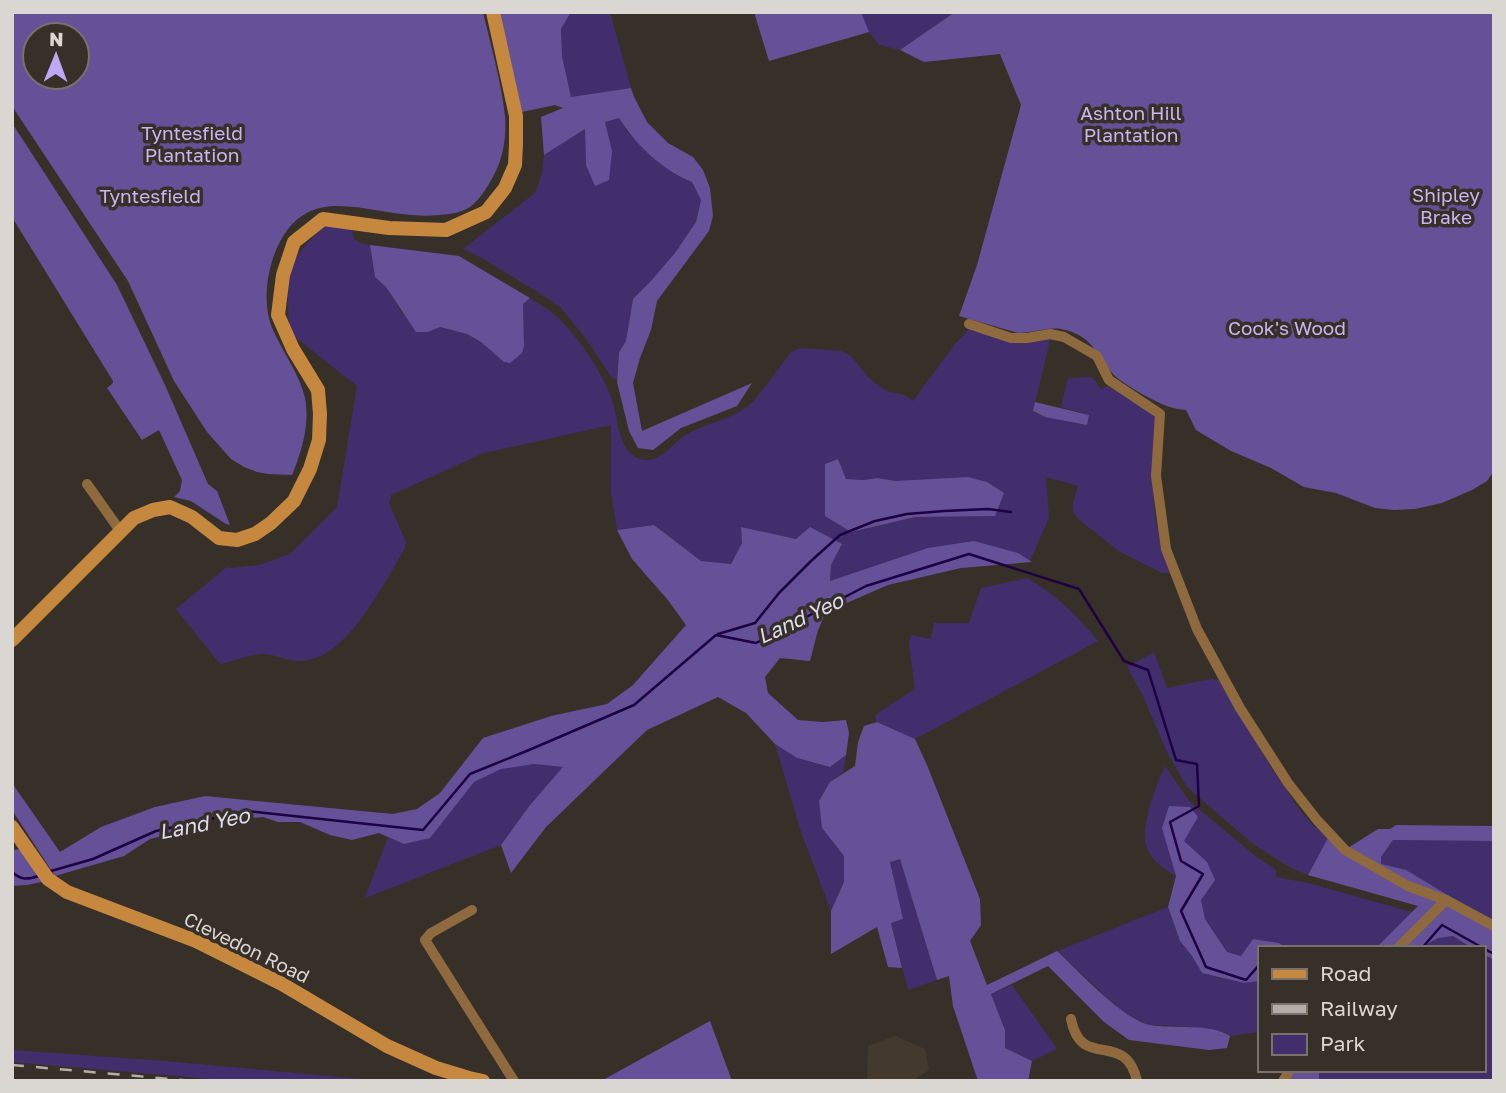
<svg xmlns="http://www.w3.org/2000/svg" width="1506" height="1093" font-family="'Golos Text',sans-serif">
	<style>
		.built { fill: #44392d }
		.green { fill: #422e6d; fill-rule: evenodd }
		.forest { fill: #655197; fill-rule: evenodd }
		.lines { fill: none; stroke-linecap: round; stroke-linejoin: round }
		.stream { stroke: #1e0143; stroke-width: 2.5 }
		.minor { stroke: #906a3f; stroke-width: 10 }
		.secondary { stroke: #c6883f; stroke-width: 14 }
		.rail { stroke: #b3aeaa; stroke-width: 2.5; stroke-dasharray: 12 12; stroke-linecap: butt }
		.labels { text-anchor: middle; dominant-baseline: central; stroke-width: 7; stroke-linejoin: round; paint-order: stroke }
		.park-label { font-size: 19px; fill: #c5b7f2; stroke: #373029 }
		.street-label { font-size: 19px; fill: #dad6d2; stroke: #373029 }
		.water-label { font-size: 21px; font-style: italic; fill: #dedaef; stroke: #373029 }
	</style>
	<rect width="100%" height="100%" fill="#373029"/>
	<path class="built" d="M895,1036L925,1049L929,1070L912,1081H867L868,1046Z"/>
	<path class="green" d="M571,12H610L631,88L571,97L562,56L561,29Z
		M861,12H955L900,50L879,45L869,32Z
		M619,118L628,133L678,176L692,182L701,200L696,222L675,253L650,282L633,299L626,341L619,352L617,379L612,378L587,340L561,308L549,299L480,257L463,249L535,193L542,173L544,155L585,129L586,165L612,151L604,122Z
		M324,226L351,227L354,239L360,243L370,245L375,277L386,287L402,313L428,332L440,327L467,334L481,342L504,362L524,346L523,303L530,298C538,304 549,309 556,316C577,335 603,373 612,400C619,419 617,452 640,459C660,465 671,444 686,435C703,424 726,421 744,409C756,402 781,365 791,352L800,348L841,351L851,356L869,378L879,386L889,392L904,395L913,401L955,344L970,328L1010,341L1051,336L1033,412L1045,417L1089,415L1061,407L1068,378L1092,377L1101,389L1108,386L1157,416C1151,473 1149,519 1170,573H1162L1120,552L1078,519L1073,511V503L1078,486L1046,477L1049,518L1030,561L1018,553L830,581L831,565L842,544L797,539L741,527L742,543L731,564L701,561L654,525L617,530L611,492V425L484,453L391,495L389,503L406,542L405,548C384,583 346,662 299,661C286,661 275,654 262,654C248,655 233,661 220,664L176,609L228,566L230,568L259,565L290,554L337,507L357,386L290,333C288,311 286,288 292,266C297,253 313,236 324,226ZM838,459L846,479L864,480L877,478L896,481L994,516L915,517L851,532L825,516V464Z
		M1027,578C1057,595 1076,615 1098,641L915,739L877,722L875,715L915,689L909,644L911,635L931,639L934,623H969L981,588Z
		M1154,652L1167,688L1211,679L1220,680L1272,769L1302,813L1315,827L1329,836L1308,875L1291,868L1253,844L1187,787L1166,750L1143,696L1127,667Z
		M775,744L797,758L829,767L846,755L843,773L830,782L822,828L844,856V882L831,911L801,832Z
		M534,764L564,767L530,805L501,845L365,898L388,837L404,844L430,837L474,782L501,768Z
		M1165,766L1190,802L1258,858L1276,870V877L1308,883L1412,912L1376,948H1285L1279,943L1253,939L1241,956L1227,952L1205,919L1201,900L1207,862L1183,841L1198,817L1190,808L1169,806L1162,827L1176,876C1164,869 1150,860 1146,845C1141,824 1156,786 1165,766Z
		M1393,840L1494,841V923L1381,864V857Z
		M900,858L937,980L908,990L891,923L902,919L890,861Z
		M1168,907L1180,941L1192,956L1202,973L1243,983L1258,981L1259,1032L1230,1036L1224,1032L1182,1026L1149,1025L1124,1013L1057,951Z
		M1453,936L1472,948H1420L1438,938Z
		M1483,954L1494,960V1081H1318L1319,1070H1483Z
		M1012,985L1057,1049L1032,1061L1005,1048V1030L991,994Z
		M12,1050L165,1061L384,1081H235L12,1062Z"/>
	<path class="forest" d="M12,12H483C491,47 501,81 505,116C507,139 502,163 490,182C485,191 478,201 470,207C460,213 451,214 439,215C421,217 400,214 381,211C342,205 307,197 282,238C267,264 261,303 273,330C283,353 299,373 305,398C310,424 302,451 292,475L268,474L257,472L244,467L231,459L207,432L174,381L128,281L12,106ZM35,35H77V77H35Z
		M499,12H571L561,29L562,56L571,97L631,88L634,97L647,122L668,143L693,157L703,170L710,188L713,216L709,231L657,301L651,330L640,358L633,383L642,431L752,383L737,406L681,428L653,450L638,448L629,431L617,382L619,352L626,341L633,299L650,282L675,253L696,222L701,200L692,182C662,170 636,145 619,118L605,122L612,151L609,180L595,186L586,165L585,129L544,155L541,117L563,108L555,105L522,112Z
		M754,12H861L869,32L769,61Z
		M955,12H1494V471L1487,481L1472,490L1442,503L1415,509L1394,510L1375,508L1336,493L1304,487L1271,468L1231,451L1196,430L1186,410C1181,409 1175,409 1170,407C1158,404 1121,383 1113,374C1095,354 1093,335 1061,329C1047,327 1032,333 1018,333L959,316L977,265L1021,105L1000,54L924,62L900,50Z
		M12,123L117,285L165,385L208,484L217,491L230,525L226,524L191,501L174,497L180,491L182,480L159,430L142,440L107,388L113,383V381L12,217Z
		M370,245L459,256L530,298L523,304L524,346L522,353L510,363L504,362L481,342L467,334L440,327L428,332H416L386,287L375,277Z
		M1035,402L1089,415L1087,425L1045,417L1033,411Z
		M838,459L846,479L864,480L877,478L896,481L968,477L987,482L1004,493L995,516L915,517L851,532L825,516V464Z
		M654,525L701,561L731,564L742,543L741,527L796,539L810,527L842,544L831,565L830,581L928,548L974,541L1018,553L1032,562L961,568L888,585L826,612L818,630L810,661L780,658L765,677L768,693L798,720L823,722L846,720L849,733L846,755L830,767L797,758L775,744L746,713L718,697L647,730L546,827L511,873L501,845L530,805L563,767L534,764L501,769L474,782L430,838L404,844L379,833L352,840L330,835L300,822H278L263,817L240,819L204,815L180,832L150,839L124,856L55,876L12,810V783L60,852L101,827L155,807L205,796L393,814L417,809L440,793L483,738L551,716L607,704L633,685L686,625L667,599L632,559L617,530Z
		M877,722L915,739L927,765L980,899L981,925L970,941L987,985L1057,951C1080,972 1122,1019 1150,1025C1173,1029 1210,1023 1230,1036L1227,1048L1209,1050L1129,1040L1104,1022L1048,966L991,994L1005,1030V1048L1032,1061L1028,1081H978L953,1006L949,976L937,980L900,859L890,862L903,919L891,923L902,968L888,967L877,927L831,954V911L844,882V856L822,828L819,801L830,782L855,766L858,742L864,726Z
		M1169,806L1190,807L1198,817L1184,841L1207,862L1215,880L1201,900L1205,919L1227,952L1241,956L1253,939L1279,943L1285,948H1259V981L1244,983L1202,973L1192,956L1180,941L1168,907L1176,876L1162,828Z
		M1396,825L1494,826V841L1393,840L1381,857V864L1406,870L1494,923V960L1483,954V948H1472L1453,936L1438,938L1420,948H1376L1418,906L1308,875L1329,836L1343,851L1378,829H1390Z
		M22,849L46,881L27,885L12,886V850Z
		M710,1021L732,1081H601Z
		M1295,1070H1319V1081H1289Z"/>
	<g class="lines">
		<path class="stream" d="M718,634L755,623L779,593L811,561L840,535L875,521L907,514L944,511L988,509L1011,512
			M51,871L93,859L156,831L246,811L423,830L470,774L529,750L634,705L716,635L756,643L866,586L969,554L1079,589L1124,661L1148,670L1176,760L1197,764L1199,806L1170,822L1181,861L1203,874L1181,911L1206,967L1246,980L1259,965
			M12,872C21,880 27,880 38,876
			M1422,948L1442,925L1483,948
			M1483,948L1494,954"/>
		<path class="minor" d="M969,324L1011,338H1027L1050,334L1064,337L1097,356L1109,380L1160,414L1156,476L1166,549L1197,629L1240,708L1288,783L1317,820L1345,850L1408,886L1446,900L1494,926
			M87,484L121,532
			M472,910L431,933L425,940L514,1081
			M1398,948L1446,900
			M1071,1019C1081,1072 1125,1028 1137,1081
			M1283,1081L1290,1070"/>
		<path class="secondary" d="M12,640L134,518L153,510L170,507L192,517L219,538L237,540L255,534L271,523L294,501L310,469L319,440L320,414L318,390L293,349L278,315L283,275L294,242L323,219L389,228L446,230L486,212L505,188L515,165L516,144V116L493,12
			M12,827L48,879L67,892L196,941L282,984L387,1046L436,1068L469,1078L483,1081"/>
		<path class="rail" d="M12,1065L193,1081"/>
	</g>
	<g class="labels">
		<g class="park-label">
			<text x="1131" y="112">Ashton Hill<tspan x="1131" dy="22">Plantation</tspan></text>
			<text x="192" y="132">Tyntesfield<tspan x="192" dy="22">Plantation</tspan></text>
			<text x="1446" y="194">Shipley<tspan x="1446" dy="22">Brake</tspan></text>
			<text x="150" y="195">Tyntesfield</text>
			<text x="1287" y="327">Cook's Wood</text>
		</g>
		<g class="street-label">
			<text transform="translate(247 947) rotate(26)">Clevedon Road</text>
		</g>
		<g class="water-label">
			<text transform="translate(800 618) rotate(-25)">Land Yeo</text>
			<text transform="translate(204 823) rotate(-11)">Land Yeo</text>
		</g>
	</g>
	<rect width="1506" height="1093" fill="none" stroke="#dad6d2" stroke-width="28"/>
	<rect x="1258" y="946" width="228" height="126" fill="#373029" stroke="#78726d" stroke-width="2"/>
	<rect x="1272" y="969" width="35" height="10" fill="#c6883f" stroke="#78726d" stroke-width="2"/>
	<text x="1320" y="981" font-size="21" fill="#dad6d2">Road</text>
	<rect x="1272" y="1004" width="35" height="10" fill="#b3aeaa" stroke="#78726d" stroke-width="2"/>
	<text x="1320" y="1016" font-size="21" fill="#dad6d2">Railway</text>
	<rect x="1272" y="1034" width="35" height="21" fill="#422e6d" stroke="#78726d" stroke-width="2"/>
	<text x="1320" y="1051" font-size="21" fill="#dad6d2">Park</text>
	<g transform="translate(56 56) rotate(1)"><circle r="33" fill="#373029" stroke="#78726d" stroke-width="2"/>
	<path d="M0-5L12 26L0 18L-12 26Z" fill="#bca9f5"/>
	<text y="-10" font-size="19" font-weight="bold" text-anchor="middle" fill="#dad6d2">N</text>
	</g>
</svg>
